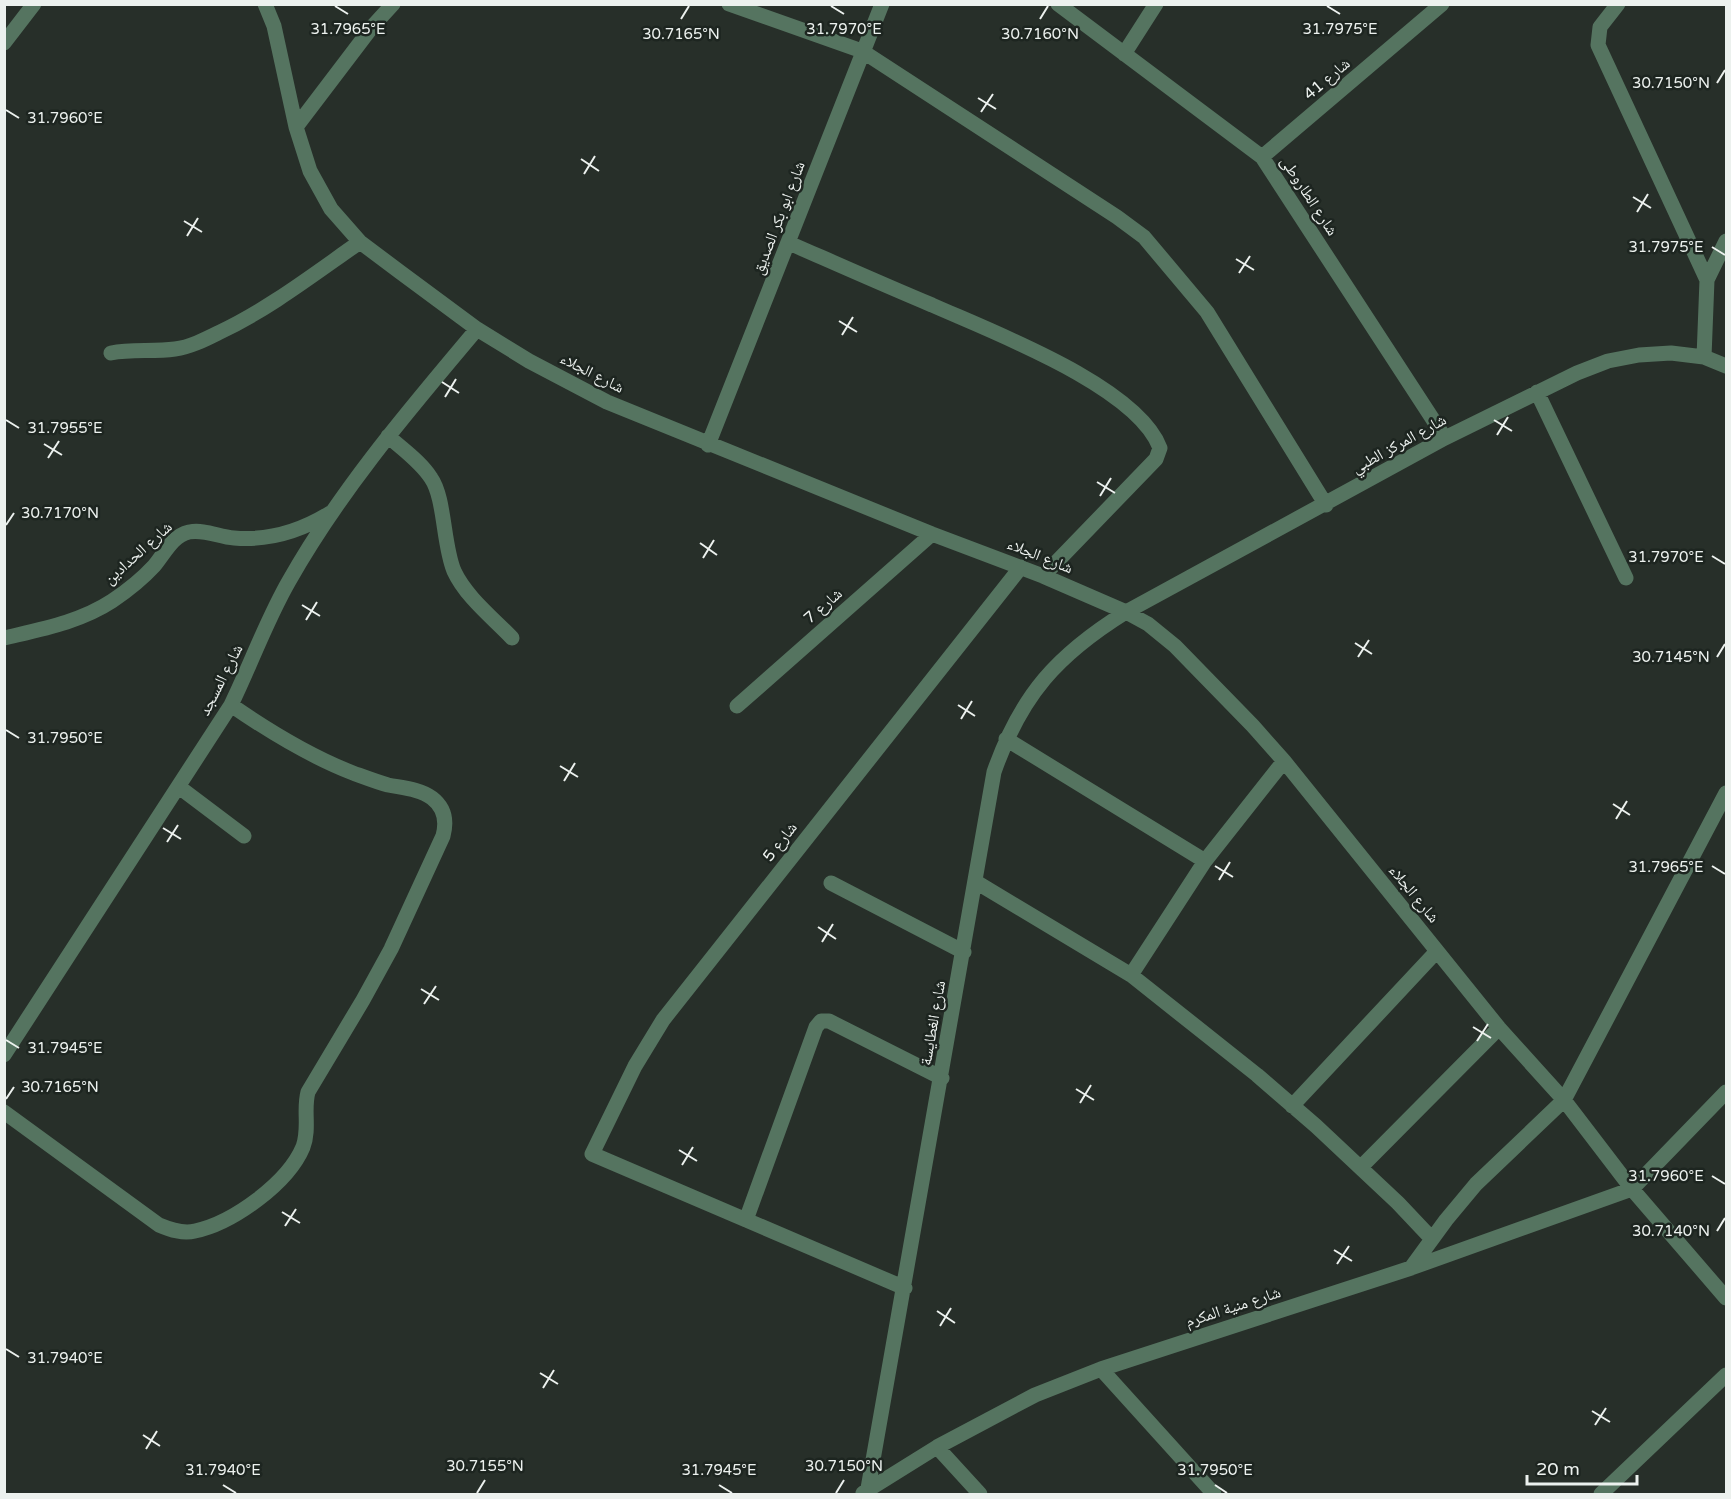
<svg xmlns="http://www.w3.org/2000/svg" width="1731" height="1499" font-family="'Varela Round','Noto Naskh Arabic',sans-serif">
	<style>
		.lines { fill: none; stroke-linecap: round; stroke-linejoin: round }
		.minor { stroke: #557460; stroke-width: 15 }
		.ticks { fill: none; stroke: #ecf1ee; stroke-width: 2 }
		.labels { text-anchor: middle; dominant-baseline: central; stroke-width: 5; stroke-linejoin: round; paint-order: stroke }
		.street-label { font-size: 16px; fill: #ecf1ee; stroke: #1d2520 }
		.ticks-label { font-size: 15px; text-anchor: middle; fill: #ecf1ee; stroke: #1d2520; stroke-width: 5; stroke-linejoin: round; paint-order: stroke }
	</style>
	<rect width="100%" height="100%" fill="#272f29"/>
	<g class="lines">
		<path class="minor" d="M265,4L274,26L296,127L310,171L331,209L360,242L400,272L477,329L529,361L607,402L932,534L1043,576L1126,612L1148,624L1175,646L1253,726L1284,761L1499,1028L1564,1100L1632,1189L1726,1298
			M729,4L862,51L1117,217L1144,237L1207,312L1326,505
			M1058,4L1262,157L1445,438
			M1618,4L1600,27L1598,45L1707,280
			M4,43L34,4
			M1124,54L1156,4
			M296,127L372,27L393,4
			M1262,157L1442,4
			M789,243C837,264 884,285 932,305C990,331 1137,386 1160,448L1156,459L1043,576
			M111,353C132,349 153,352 175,349C190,347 204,340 218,333C269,309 314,274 360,242
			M1704,357L1707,280L1726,241
			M1537,392L1626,578
			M388,436C402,449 420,461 431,478C445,498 443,545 454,571C466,597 493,618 512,638
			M708,445L882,4
			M4,638C42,629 80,622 112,601C127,591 142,579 154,566C165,553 172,536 189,532C205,529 219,537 234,538C269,541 301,531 330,513
			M737,706L932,534
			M1006,739L1205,861
			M179,787L244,836
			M976,882L1131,975L1257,1075L1316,1126L1398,1203L1432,1239
			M831,883L964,952
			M1131,975L1205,861L1284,761
			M4,1055L231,705C251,664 266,621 289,581C341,489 409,410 477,329
			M1292,1106L1437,951
			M4,1112L159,1225C171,1230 183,1234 195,1231C233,1223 288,1183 303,1147C310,1128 303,1110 308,1092L363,1000L391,949L443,836C447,821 445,808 432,798C420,789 403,788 388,785C377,782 364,777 353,773C309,756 270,732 231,705
			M1361,1167L1499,1028
			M746,1220L816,1027L821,1021H829L942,1078
			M1411,1268L1446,1220L1476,1184L1564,1100L1726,793
			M905,1288L592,1154L635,1066L663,1020L1021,567
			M1101,1369L1214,1494
			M937,1447L980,1494
			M863,1493L937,1447L1035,1395L1101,1369L1411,1268L1632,1189L1726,1092
			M867,1494L994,772C1021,695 1057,655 1126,612L1445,438L1577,373L1608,361L1639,355L1671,353L1704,357L1726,366
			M1601,1494L1726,1375"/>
	</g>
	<path class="ticks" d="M335,6L348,14M831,6L844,14M1327,6L1340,14M681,19L689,6M1040,19L1048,6M1717,83L1725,70M978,98L996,109M6,110L19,118M981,112L993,94M581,159L599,171M584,174L595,156M1633,197L1651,208M1637,212L1648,194M184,221L202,232M187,236L198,218M1712,247L1725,255M1236,259L1254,270M1239,273L1250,256M839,321L857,332M842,335L853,317M442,382L459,393M445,397L456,379M6,420L19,428M1494,420L1512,431M1497,435L1508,417M44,444L62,455M48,458L59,441M1097,482L1115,493M1100,496L1111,478M6,525L14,513M700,543L717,555M1712,556L1725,564M703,558L714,540M302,605L320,616M306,620L317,602M1355,643L1372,654M1358,657L1369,640M1717,657L1725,644M958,705L975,716M961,719L972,701M6,730L19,738M560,766L578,777M564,781L575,763M1613,804L1630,815M1616,819L1627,801M163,828L181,839M167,842L178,825M1215,866L1233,877M1712,866L1725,874M1219,880L1230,862M818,927L836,939M822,942L833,924M421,989L439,1000M424,1004L436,986M1473,1027L1491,1038M6,1040L19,1048M1477,1041L1488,1024M1076,1089L1094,1100M6,1099L14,1087M1080,1103L1091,1085M679,1150L697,1161M682,1165L693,1147M1712,1176L1725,1184M282,1212L300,1223M285,1226L296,1209M1717,1231L1725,1218M1334,1250L1352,1261M1337,1264L1349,1246M937,1311L955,1323M940,1326L951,1308M6,1349L19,1357M540,1373L558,1384M543,1388L554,1370M1592,1411L1610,1422M1595,1425L1606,1408M143,1435L160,1446M146,1449L157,1431M223,1485L236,1493M719,1485L732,1493M1215,1485L1227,1493M477,1493L485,1480M836,1493L844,1480"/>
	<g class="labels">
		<g class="street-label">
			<text transform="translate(1327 79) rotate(-40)">شارع 41</text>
			<text transform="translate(1309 196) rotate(57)">شارع الطاروطى</text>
			<text transform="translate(779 218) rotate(-69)">شارع ابو بكر الصديق</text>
			<text transform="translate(592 373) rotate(27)">شارع الجلاء</text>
			<text transform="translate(1399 444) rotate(-29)">شارع المركز الطبي</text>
			<text transform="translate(138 553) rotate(-42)">شارع الحدادين</text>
			<text transform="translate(1040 556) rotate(22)">شارع الجلاء</text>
			<text transform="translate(823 606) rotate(-41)">شارع 7</text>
			<text transform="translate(221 680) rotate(-63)">شارع المسجد</text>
			<text transform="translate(780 842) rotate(-52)">شارع 5</text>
			<text transform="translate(1414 894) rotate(51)">شارع الجلاء</text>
			<text transform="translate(933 1023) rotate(-80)">شارع الغطايسة</text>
			<text transform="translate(1233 1307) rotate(-18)">شارع منية المكرم</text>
		</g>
	</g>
	<g class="ticks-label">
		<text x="348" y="34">31.7965°E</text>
		<text x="844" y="34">31.7970°E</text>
		<text x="1340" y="34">31.7975°E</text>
		<text x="681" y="39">30.7165°N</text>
		<text x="1040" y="39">30.7160°N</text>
		<text x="1671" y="88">30.7150°N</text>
		<text x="65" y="123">31.7960°E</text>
		<text x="1666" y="252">31.7975°E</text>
		<text x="65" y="433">31.7955°E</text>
		<text x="60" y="518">30.7170°N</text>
		<text x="1666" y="562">31.7970°E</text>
		<text x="1671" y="662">30.7145°N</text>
		<text x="65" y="743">31.7950°E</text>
		<text x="1666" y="872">31.7965°E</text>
		<text x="65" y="1053">31.7945°E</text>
		<text x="60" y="1092">30.7165°N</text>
		<text x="1666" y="1181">31.7960°E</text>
		<text x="1671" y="1236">30.7140°N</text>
		<text x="65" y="1363">31.7940°E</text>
		<text x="485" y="1471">30.7155°N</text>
		<text x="844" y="1471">30.7150°N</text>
		<text x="223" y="1475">31.7940°E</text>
		<text x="719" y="1475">31.7945°E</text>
		<text x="1215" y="1475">31.7950°E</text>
	</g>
	<rect width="1731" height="1499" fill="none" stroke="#ecf1ee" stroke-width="12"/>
	<path d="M1527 1475v9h110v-9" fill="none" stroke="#ecf1ee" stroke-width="3"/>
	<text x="1536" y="1475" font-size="18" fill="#ecf1ee" stroke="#1d2520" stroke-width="4.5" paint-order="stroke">20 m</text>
</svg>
